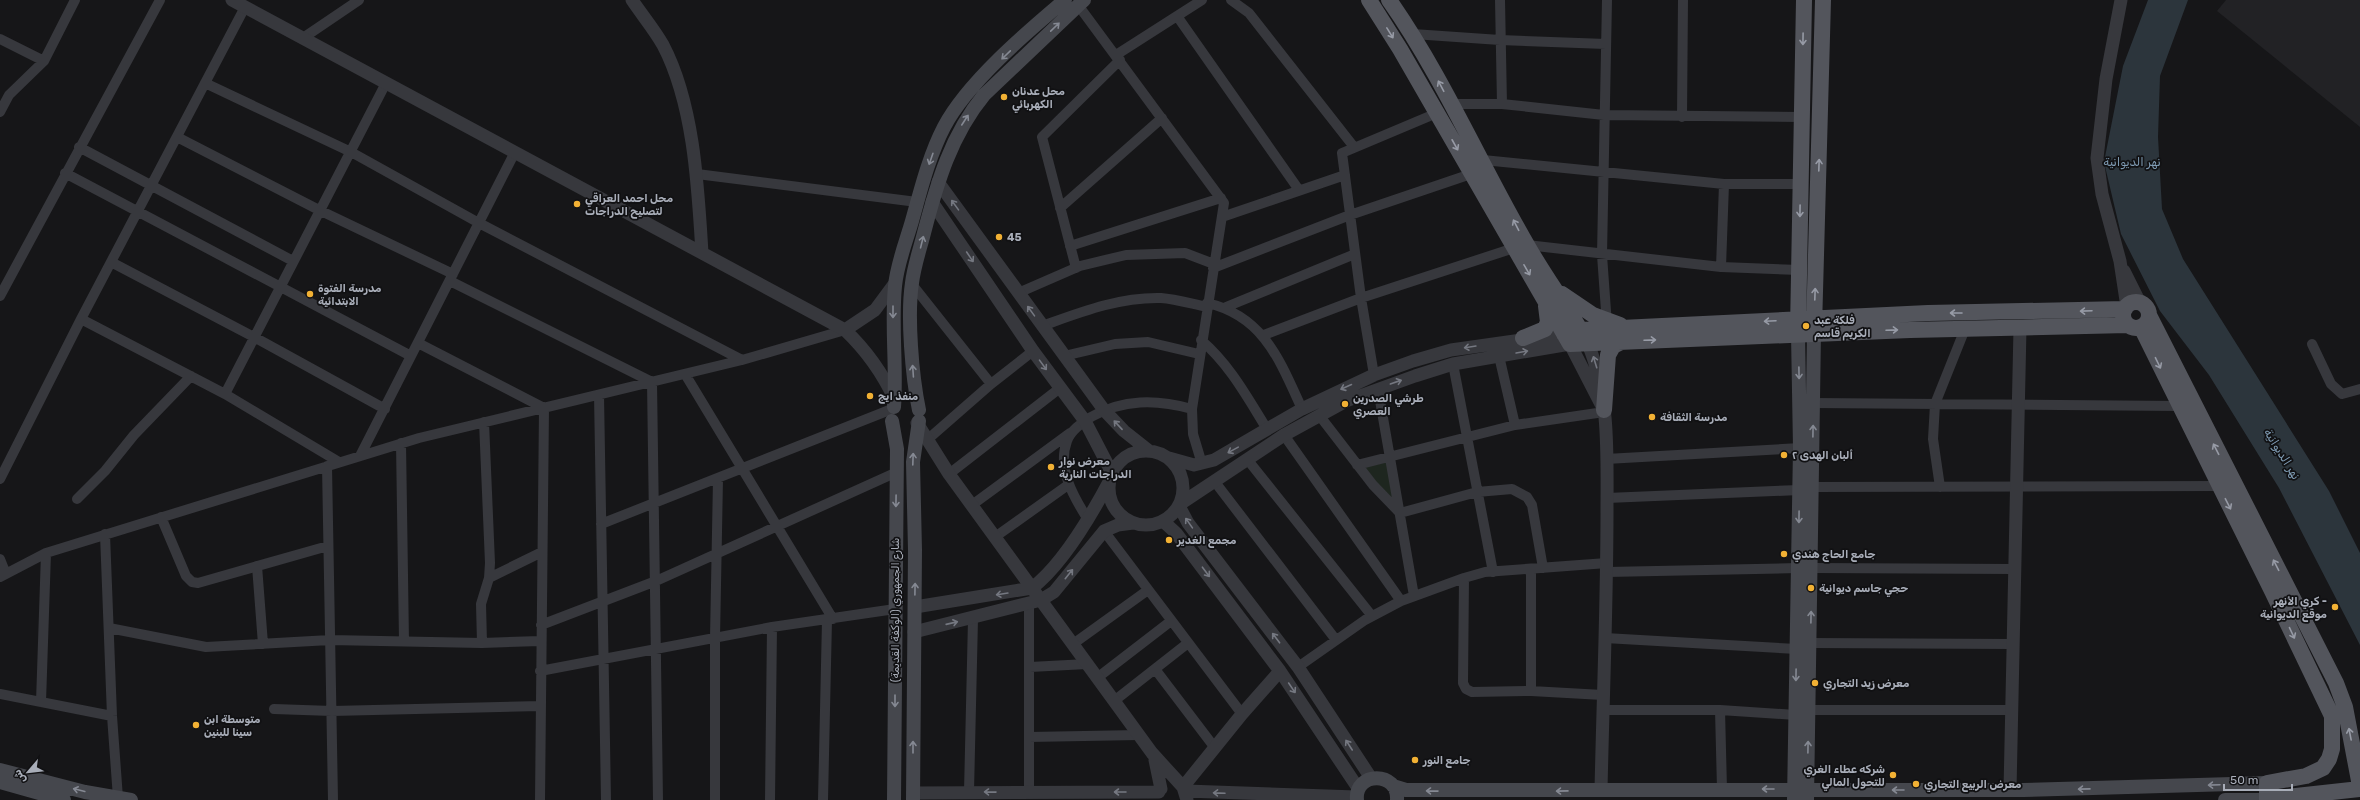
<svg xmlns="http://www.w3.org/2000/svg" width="2360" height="800" font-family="Rubik,Cairo,sans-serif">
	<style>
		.built { fill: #222225 }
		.green { fill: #1e261f }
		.water { fill: #2c353c }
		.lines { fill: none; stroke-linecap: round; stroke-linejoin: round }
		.minor { stroke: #37383d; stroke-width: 10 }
		.tertiary { stroke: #37383d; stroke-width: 13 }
		.secondary { stroke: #45474d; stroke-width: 14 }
		.primary { stroke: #53555c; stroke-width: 16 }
		.oneway { stroke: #858993 }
		.oneway2 { stroke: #979ba6 }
		.oneway3 { stroke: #757881 }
		.poi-dot { fill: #f2b134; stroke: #111113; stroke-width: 1.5 }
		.labels { text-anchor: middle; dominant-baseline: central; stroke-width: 3.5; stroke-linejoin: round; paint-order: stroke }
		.poi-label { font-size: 11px; font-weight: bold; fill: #a8adb8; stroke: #111113; text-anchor: start }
		.street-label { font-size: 11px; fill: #a8adb8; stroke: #111113 }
		.water-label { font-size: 12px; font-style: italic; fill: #7f9bb3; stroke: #111113 }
	</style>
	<rect width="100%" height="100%" fill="#161618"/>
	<path class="built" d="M2226,0H2360V127L2217,11Z"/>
	<path class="green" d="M1388,462L1393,504L1365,467Z"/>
	<path class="water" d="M2148,0H2188L2160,76L2158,137L2162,209L2183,259L2329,491L2360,553V645L2279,488L2209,375L2160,311L2121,234L2104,162L2123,66Z"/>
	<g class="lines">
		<path class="minor" d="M1231,0L1249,13L1354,147
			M1500,0L1502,104
			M1607,0L1602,255L1607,325
			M1078,5L1224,203L1192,409L1193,434L1202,464
			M1177,16L1299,190
			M1413,34L1500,40L1606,44
			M303,38L359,0
			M0,39L44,61
			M1116,55L1202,0
			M205,83L351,152L479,223L742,360
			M1450,104H1502L1604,115L1801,117
			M0,112L9,95L44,61L75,0
			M1682,117L1683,0
			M177,137L319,210L453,274
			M79,147L293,261
			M1483,160L1724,184H1801
			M65,173L411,356
			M697,174L917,202
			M1060,208L1162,118
			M1222,217L1345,175
			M1527,245L1721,267L1799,270
			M1070,246L1221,198
			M111,262L254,337L385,409
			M1721,267L1724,184
			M1076,268L1042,137L1120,60
			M1213,268L1350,215L1471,174
			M450,281L652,382L658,800
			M911,283L991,384
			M1018,293L1080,266L1126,255L1185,253L1214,264
			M0,296L160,0
			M1207,303C1264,316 1280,361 1302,409
			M1226,307L1355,254
			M81,319L225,394L339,462
			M1042,326C1081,312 1119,297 1161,298C1176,299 1192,304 1207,307
			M1264,335L1361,298L1514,248
			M1201,340C1230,365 1247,397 1267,429
			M418,343L544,408L540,800
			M2312,344L2331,384L2342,394L2360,389
			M1064,356L1115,344L1148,342L1199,354
			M1499,356L1515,425
			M1453,364L1493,572
			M685,374L833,619
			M1374,375L1361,298L1342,153L1437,113
			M1378,389L1414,596
			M225,394L386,83
			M599,395L606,800
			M1813,403L2179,406
			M1319,415L1373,485L1400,513L1477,492L1512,489L1527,497L1532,505L1543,568
			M1284,435L1401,601
			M927,440L991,384L1033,351
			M401,443L404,641
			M360,456L515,152
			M1247,459L1372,616
			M1606,459L1800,448
			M1357,465L1515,425L1604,412
			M327,466L333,800
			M949,474L1060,388
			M0,479L81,319L245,7
			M1215,482L1336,640
			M1812,487L2220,486
			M1940,487L1933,439L1935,404L1965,329
			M1607,498L1799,490
			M77,499L105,471L134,435L191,376
			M972,505L1070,433
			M161,517L186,576L192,582L198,583L328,546
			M1087,518C1073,496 1057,468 1067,441C1071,430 1082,423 1091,417C1123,399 1156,399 1192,409
			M601,524L892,409
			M1104,531L1242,714
			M105,534L112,716L118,798
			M995,537L1068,485
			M0,559L6,574
			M257,566L263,644
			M1812,568L2014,569
			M1607,572L1798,568
			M0,577L46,553L419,438L742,360L845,330
			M489,578L542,552
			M1464,578L1463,683L1466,689L1472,692L1531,691L1603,695
			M1029,605V793
			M541,625L656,581L897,472
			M109,628L206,647L330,640L482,643L540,641
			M1605,638L1797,649
			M482,643L481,604L489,578L490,563L484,422
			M1810,643L2012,644
			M1073,644L1148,590
			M1030,667L1087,664
			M1298,667L1365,620L1401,601L1464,578L1485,572L1607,563
			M1155,669L1215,748
			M540,671L772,627L895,609
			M1097,678L1171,621
			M1531,691V569
			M0,694L112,716
			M1114,701L1188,643
			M41,702L46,553
			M274,709L332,711L540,706
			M1602,710H1720L1796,715
			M1720,710L1722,789
			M1809,710H2011
			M1029,737L1139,735
			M969,792L973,619
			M715,800V638L718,479
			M770,800L772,627
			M823,800L827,620"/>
		<path class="tertiary" d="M232,0L845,330C866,350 883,374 895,400
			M632,0C642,15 654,29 663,45C694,104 698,187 702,253
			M2121,0L2106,79L2097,158L2102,194L2120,261L2127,307
			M938,182L1104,410L1124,431L1148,450
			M932,202L1033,351L1085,421L1112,473
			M2124,271L2140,303
			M845,330L875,310L895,283
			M1588,344C1610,396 1607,456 1607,511C1607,604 1603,697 1601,790
			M917,423L949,474L1152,753L1183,787L1187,800
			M1109 488a37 37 0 1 1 74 0a37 37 0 1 1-74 0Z
			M1169,458L1194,465L1214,460L1302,409L1374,375L1413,361L1451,350L1564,334
			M1180,504L1284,435L1346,401L1415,376L1453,364L1570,344L1604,410
			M1179,506L1188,523L1298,667L1371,778
			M1163,521L1176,533L1280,671L1358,788
			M915,607L1032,588C1062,565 1092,514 1110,480
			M914,632L1041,600L1054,592L1104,531L1118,525L1133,523
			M1155,760L1161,789
			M1183,787L1242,714L1280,671
			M2010,790L2020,328
			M1186,791L1356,797
			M913,793L1159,792"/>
		<path class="secondary" d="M894,407C897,366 891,326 895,286C897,264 906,242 912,221C921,189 929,156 944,127C967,83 1027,32 1065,0
			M919,410C912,376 907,316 912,283C914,266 920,249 924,233C937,183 951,135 984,95L1084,0
			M892,421L897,449L894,800
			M0,770L85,792L131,800
			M0,782L64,800
			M1393,786L1406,790H2023L2267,783
			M913,800L915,550L913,462L919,421
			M1357,800C1354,771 1399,771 1397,800
			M1794,800L1800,448L1798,334
			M1807,800L1814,333
			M2225,800H2267"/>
		<path class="primary" d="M1369,0L1400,49L1570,344L1910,330L2128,325
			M1389,0C1443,77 1480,164 1527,245C1545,277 1567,306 1585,338
			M1562,294L1593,315L1620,325
			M2123 315a13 13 0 1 1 26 0a13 13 0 1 1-26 0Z
			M2149,315L2336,683L2345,707L2360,786
			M2141,327L2272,591L2332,716V749L2329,759L2323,768L2306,776L2267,783V799L2360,789
			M1814,328L1823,0
			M1798,330L1804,0
			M1564,334L1580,330L1928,313L2125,309
			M1523,338L1545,329L1548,322L1546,306
			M1604,410L1608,355L1613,346L1623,341"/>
	</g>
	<defs><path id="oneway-shaft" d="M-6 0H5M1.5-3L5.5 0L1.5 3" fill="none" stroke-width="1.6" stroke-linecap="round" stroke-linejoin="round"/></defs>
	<g class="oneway">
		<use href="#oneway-shaft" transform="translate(1055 27) rotate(-44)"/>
		<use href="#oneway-shaft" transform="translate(1006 55) rotate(136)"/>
		<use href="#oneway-shaft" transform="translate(965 120) rotate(-57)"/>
		<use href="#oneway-shaft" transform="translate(931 159) rotate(109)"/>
		<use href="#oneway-shaft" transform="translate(922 242) rotate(-76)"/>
		<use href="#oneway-shaft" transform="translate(893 312) rotate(90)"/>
		<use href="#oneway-shaft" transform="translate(913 371) rotate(-94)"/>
		<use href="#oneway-shaft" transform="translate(1799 373) rotate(89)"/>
		<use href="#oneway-shaft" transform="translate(1813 431) rotate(-89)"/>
		<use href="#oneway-shaft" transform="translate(913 459) rotate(-88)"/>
		<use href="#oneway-shaft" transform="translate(896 501) rotate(91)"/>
		<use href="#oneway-shaft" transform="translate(1799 517) rotate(91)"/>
		<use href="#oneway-shaft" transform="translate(915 589) rotate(-89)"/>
		<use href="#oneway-shaft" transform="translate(1811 617) rotate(-89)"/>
		<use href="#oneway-shaft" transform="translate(1796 675) rotate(91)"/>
		<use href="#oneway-shaft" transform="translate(895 701) rotate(90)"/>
		<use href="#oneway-shaft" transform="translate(913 747) rotate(-90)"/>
		<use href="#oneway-shaft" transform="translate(1808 747) rotate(-89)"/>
		<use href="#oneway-shaft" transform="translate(2214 785) rotate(178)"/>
		<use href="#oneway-shaft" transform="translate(1768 789) rotate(180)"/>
		<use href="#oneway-shaft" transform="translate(2084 789) rotate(179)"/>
		<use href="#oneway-shaft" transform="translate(79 790) rotate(-166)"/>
		<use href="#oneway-shaft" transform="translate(1898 790) rotate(180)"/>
		<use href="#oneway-shaft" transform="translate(1432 791) rotate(-179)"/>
		<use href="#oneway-shaft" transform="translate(1562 791) rotate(179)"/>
	</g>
	<g class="oneway2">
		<use href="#oneway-shaft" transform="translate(1390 33) rotate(58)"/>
		<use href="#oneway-shaft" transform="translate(1803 39) rotate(91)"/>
		<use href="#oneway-shaft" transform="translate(1441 86) rotate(-118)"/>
		<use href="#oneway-shaft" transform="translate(1455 145) rotate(61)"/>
		<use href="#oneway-shaft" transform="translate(1819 165) rotate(-88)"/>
		<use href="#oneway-shaft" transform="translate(1800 211) rotate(91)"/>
		<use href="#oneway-shaft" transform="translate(1516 225) rotate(-117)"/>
		<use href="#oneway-shaft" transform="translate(1527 270) rotate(60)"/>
		<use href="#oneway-shaft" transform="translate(1815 294) rotate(-88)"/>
		<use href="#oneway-shaft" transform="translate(2086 311) rotate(178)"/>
		<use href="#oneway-shaft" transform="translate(1956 313) rotate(-180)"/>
		<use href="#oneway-shaft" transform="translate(1770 321) rotate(177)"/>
		<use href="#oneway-shaft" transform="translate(1892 330) rotate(-2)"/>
		<use href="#oneway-shaft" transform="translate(1650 340) rotate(-2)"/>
		<use href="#oneway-shaft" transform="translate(2158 363) rotate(64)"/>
		<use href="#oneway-shaft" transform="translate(2216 449) rotate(-117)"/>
		<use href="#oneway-shaft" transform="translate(2228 504) rotate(63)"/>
		<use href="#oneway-shaft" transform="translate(2276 565) rotate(-117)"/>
		<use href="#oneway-shaft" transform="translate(2292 633) rotate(65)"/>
		<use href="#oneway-shaft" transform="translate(2350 734) rotate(-101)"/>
	</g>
	<g class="oneway3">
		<use href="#oneway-shaft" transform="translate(955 205) rotate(-126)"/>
		<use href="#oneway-shaft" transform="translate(970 257) rotate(56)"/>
		<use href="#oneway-shaft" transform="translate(1031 311) rotate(-126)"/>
		<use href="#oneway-shaft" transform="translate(1470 347) rotate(171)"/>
		<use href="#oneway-shaft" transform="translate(1522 352) rotate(-10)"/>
		<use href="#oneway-shaft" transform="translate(1595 362) rotate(-107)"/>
		<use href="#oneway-shaft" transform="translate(1043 365) rotate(54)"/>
		<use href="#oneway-shaft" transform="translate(1396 382) rotate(-19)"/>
		<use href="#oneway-shaft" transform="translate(1346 387) rotate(156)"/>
		<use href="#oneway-shaft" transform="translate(1118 425) rotate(-133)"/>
		<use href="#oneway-shaft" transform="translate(1233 450) rotate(151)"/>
		<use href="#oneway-shaft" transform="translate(1189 523) rotate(-125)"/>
		<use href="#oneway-shaft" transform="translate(1206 572) rotate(53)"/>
		<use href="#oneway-shaft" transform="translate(1069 574) rotate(-51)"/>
		<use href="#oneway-shaft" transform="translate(1002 594) rotate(171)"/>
		<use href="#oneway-shaft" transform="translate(952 623) rotate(-13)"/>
		<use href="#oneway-shaft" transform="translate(1276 638) rotate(-127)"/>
		<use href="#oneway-shaft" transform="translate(1292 688) rotate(56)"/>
		<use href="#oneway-shaft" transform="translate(1349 745) rotate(-123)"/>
		<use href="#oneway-shaft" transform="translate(990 792) rotate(-179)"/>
		<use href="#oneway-shaft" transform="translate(1120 792) rotate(180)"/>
		<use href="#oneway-shaft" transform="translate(1219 793) rotate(-178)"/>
	</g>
	<g class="poi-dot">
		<circle cx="1004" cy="97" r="4"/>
		<circle cx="577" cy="204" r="4"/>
		<circle cx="999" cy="237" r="4"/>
		<circle cx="310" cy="294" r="4"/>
		<circle cx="1806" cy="326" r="4"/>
		<circle cx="870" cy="396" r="4"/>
		<circle cx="1345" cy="404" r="4"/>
		<circle cx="1652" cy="417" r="4"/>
		<circle cx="1784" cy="455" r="4"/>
		<circle cx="1051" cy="467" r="4"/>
		<circle cx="1169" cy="540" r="4"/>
		<circle cx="1784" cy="554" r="4"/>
		<circle cx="1811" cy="588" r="4"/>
		<circle cx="2335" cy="607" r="4"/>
		<circle cx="1815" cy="683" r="4"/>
		<circle cx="196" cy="725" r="4"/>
		<circle cx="1415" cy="760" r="4"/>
		<circle cx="1893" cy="775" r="4"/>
		<circle cx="1916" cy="784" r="4"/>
	</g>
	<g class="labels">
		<g class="poi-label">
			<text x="1012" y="91">محل عدنان<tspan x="1012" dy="13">الكهربائي</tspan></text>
			<text x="585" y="198">محل احمد العراقي<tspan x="585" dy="13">لتصليح الدراجات</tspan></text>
			<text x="1007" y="237">45</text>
			<text x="318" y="288">مدرسة الفتوة<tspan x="318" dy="13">الابتدائية</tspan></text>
			<text x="1814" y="320">فلكة عبد<tspan x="1814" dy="13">الكريم قاسم</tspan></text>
			<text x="878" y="396">منفذ ايج</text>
			<text x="1353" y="398">طرشي الصدرين<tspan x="1353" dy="13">العصري</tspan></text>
			<text x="1660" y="417">مدرسة الثقافة</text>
			<text x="1792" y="455">ألبان الهدى ٢</text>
			<text x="1059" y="461">معرض نوار<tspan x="1059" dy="13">الدراجات النارية</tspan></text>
			<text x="1177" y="540">مجمع الغدير</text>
			<text x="1792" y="554">جامع الحاج هندي</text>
			<text x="1819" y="588">حجي جاسم ديوانية</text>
			<text x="2327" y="601" text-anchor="end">كري الأنهر -<tspan x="2327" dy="13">موقع الديوانية</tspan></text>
			<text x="1823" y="683">معرض زيد التجاري</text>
			<text x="204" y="719">متوسطة ابن<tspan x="204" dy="13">سينا للبنين</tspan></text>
			<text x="1423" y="760">جامع النور</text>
			<text x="1885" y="769" text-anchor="end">شركه عطاء الغري<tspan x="1885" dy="13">للتحول المالي</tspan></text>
			<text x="1924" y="784">معرض الربيع التجاري</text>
		</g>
		<g class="street-label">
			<text transform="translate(895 610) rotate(-90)">شارع الجمهوري (الوكفة القديمة)</text>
		</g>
		<g class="water-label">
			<text x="2132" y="162">نهر الديوانية</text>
			<text transform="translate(2282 454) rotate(58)">نهر الديوانية</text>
		</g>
	</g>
	<g transform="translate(28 772) rotate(242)" stroke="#111113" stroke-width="3" paint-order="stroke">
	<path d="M0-3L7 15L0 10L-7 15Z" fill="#a8adb8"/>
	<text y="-6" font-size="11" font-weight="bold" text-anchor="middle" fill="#a8adb8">ش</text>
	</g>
	<path d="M2224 784v6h68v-6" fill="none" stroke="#a8adb8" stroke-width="2"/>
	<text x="2230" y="784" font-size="12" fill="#a8adb8" stroke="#111113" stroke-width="3" paint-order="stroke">50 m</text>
</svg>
